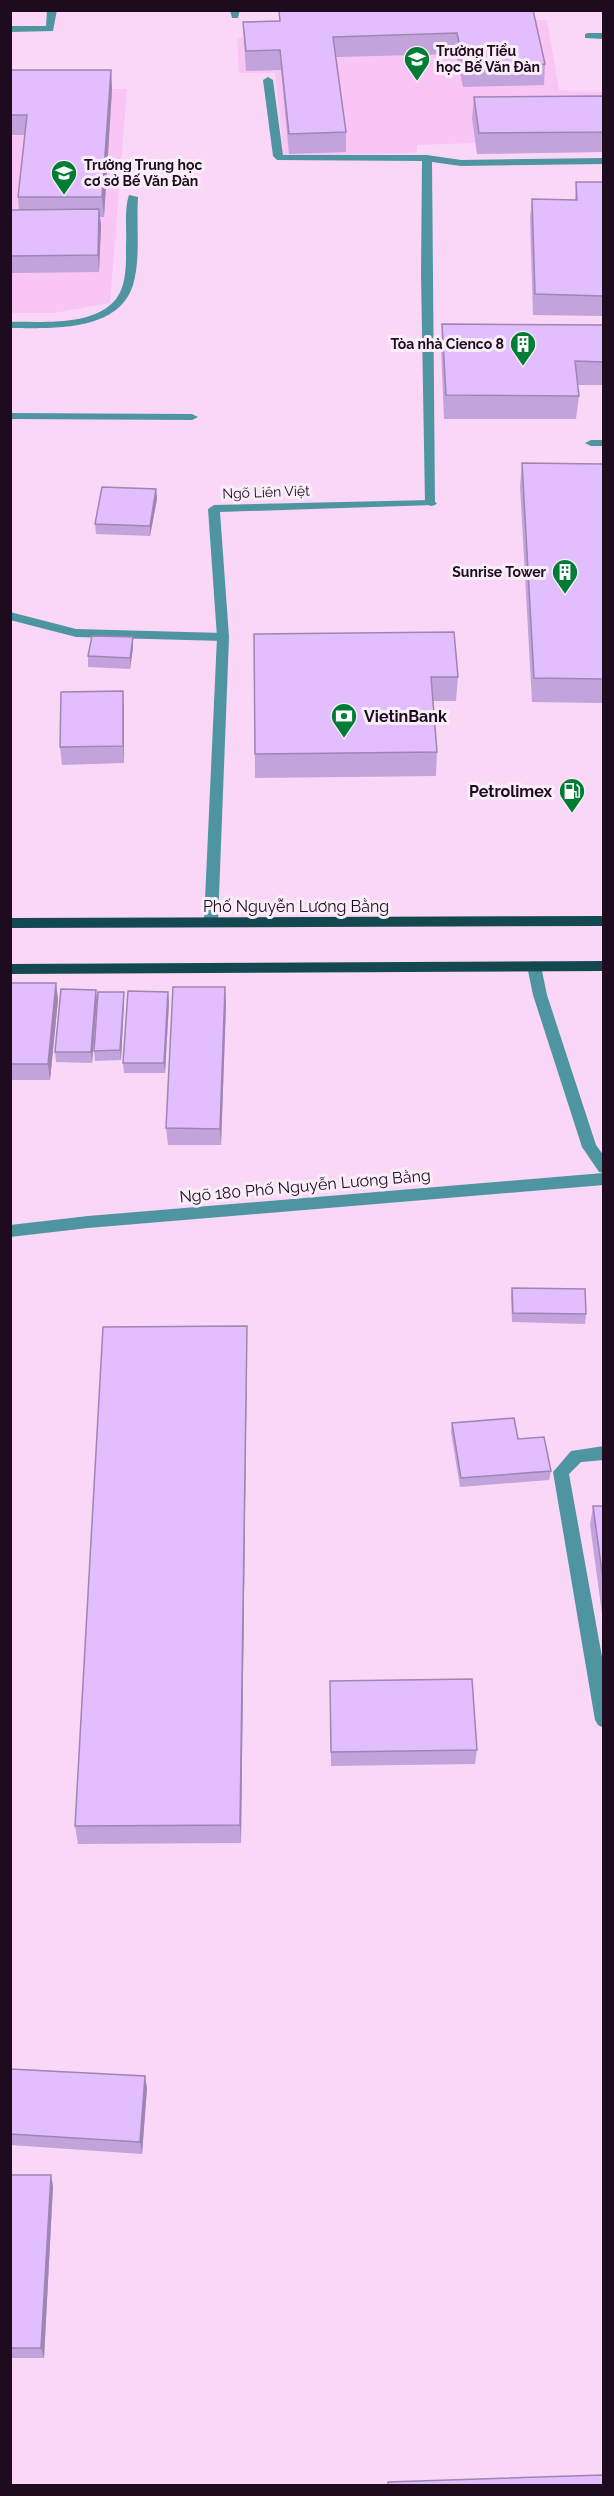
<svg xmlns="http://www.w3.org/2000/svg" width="614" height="2496" font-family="Raleway,sans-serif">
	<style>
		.built { fill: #f9c5f4 }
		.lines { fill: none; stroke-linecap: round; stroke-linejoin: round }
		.lane { fill: #4e95a1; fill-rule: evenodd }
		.street { fill: #4e95a1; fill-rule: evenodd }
		.primary { fill: #134850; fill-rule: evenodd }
		.wall { fill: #c2a3db }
		.shaded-wall { fill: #9e85b2 }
		.building { fill: #e2beff; stroke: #9e85b2; stroke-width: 1.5 }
		.labels { text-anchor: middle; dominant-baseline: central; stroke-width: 6; stroke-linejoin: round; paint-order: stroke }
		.far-poi-label { font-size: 14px; font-weight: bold; fill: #1f0b1e; stroke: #f9edf8; text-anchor: start }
		.far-street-label { font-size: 14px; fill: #1f0b1e; stroke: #f9edf8 }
		.poi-label { font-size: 16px; font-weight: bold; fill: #1f0b1e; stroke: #f9edf8; text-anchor: start }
		.street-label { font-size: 16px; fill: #1f0b1e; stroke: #f9edf8 }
	</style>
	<rect width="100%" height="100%" fill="#fbd7f7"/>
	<path class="built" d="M272,20H547L559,90L603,92V152L477,154L475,143L417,145V153L284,156L275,73H239L237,38L271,37Z
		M10,89H127L110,303L54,313H11Z"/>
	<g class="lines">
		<path class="lane" d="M47,10H57L53,31L10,32V26H46Z
			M230,10H240L238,18H232Z
			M588,33H604V39L585,38V34Z
			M268,77L273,80L283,155H427L461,160L604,158V164L461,166L432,162L435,505L431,506L425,503L421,274L422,161L277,160L273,156L263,80Z
			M10,413L192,414L198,417L192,420L10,419Z
			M604,440V446H591L585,443L591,440Z
			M10,612L76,629L223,633L229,637L223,641L76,637L10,620Z
			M534,961L541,966L547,995L596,1145L604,1156V1185L88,1228L10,1237V1225L88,1216L603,1173L599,1172L582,1147L533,995L527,966Z
			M604,1446V1460L581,1462L569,1474L604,1668V1728L598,1725L595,1720L553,1472L571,1451Z"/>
		<path class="street" d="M129,195L138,197C136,225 141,258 133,285C118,333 50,328 10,328V322C42,321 94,327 116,299C127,285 126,262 126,245C127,230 124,209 129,195Z
			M431,500L437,503L435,505L220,512L229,637L218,922L211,927L206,925L204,922L217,637L208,509L214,505Z"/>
		<path class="primary" d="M604,916V926L10,928V918Z
			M604,961V971L10,974V964Z"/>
	</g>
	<path class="wall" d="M533,10L545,64L544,85L463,87L456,54L336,57L346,132V152L289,154L281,70L246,71L244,42L243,22L279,21V11Z
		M10,70H111L112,90L104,217H100L101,226L99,272L10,273V210H19L18,197L25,135H10Z
		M603,96V152L477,154L472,118L474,97Z
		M576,182H603V316L533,315L530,219L532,199L575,200Z
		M442,324L603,325V385H577L579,396L576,419H444L441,348Z
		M522,463L603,464V703L532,702L520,486Z
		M156,489L157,499L150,536L96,534L95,524Z
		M254,634L458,677L456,701H433L437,752L436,776L255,778Z
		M133,637V648L130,669L88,667V656Z
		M124,708V763L62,765L60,747Z
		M10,983H56L58,1000L50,1080H10Z
		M97,1000L92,1063L56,1062L55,1052Z
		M124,1002L121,1060L95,1061L94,1051Z
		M169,1002L165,1073H124L123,1063Z
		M226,1004L221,1145H168L166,1128Z
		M512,1288L586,1314L585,1324L512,1322L511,1297Z
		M247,1348L241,1843L78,1844L75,1826Z
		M452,1423L518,1439L551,1471L549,1480L460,1487L451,1432Z
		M593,1506H603V1621L590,1525Z
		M330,1681L477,1750L475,1764L331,1766Z
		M10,2069L147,2088L142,2154L10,2145Z
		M10,2175L53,2186L44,2358H10Z"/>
	<path class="shaded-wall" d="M111,70L112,90L104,217L102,197Z
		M99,209L101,226L99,272L98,255Z
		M156,489L157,499L150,536V526Z
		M133,637V648L130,669V658Z
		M123,691L124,708V763L123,746Z
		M56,983L58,1000L50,1080L48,1064Z
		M225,987L226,1004L221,1145L220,1129Z
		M96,990L97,1000L92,1063L91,1052Z
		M124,992V1002L121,1060L120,1050Z
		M168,992L169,1002L165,1073L164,1063Z
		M247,1326V1348L241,1843L240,1825Z
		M145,2076L147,2088L142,2154L140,2142Z
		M51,2175L53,2186L44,2358L41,2348Z"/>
	<path class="building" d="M298,10H533L545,64L464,66L457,33L333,37L346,132L289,134L280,50L246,51L243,22L280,21L279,11Z
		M10,70H111L102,197H18L27,115H10Z
		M603,96V132L479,133L474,97Z
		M576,182H603V296L535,294L532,199L577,200Z
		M99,209L98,255L10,256V210Z
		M442,324L603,325V362L575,361L579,396L446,395Z
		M522,463L603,464V679L534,678Z
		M102,487L156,489L150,526L95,524Z
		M454,632L458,677H431L437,752L255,754L254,634Z
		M92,636L133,637L130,658L88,656Z
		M123,691V746L60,747L61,692Z
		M10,983H56L48,1064H10Z
		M173,987H225L220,1129L166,1128Z
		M61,989L96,990L91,1052H55Z
		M128,991L168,992L164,1063H123Z
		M98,992H124L120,1050L94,1051Z
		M512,1288L585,1289L586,1314L513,1313Z
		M247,1326L240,1825L75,1826L103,1327Z
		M514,1418L518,1439L544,1437L551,1471L461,1478L452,1423Z
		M593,1506H603V1579Z
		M472,1679L477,1750L331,1752L330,1681Z
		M10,2069L145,2076L140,2142L10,2134Z
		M10,2175H51L41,2348H10Z
		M603,2475V2486H388V2482Z"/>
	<defs>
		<g id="school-pin" transform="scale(1.35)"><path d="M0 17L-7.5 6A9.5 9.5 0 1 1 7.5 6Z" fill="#007d35" stroke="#f9edf8"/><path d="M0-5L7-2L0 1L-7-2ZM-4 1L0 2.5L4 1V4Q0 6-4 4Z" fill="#fff"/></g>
		<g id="building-pin" transform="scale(1.35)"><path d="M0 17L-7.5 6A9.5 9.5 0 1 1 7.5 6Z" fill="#007d35" stroke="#f9edf8"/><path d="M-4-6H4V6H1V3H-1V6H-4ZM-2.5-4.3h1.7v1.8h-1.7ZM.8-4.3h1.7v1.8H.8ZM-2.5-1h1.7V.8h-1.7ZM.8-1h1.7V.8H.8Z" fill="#fff"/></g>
		<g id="bank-pin" transform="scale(1.35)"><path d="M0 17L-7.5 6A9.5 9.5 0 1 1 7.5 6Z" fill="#007d35" stroke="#f9edf8"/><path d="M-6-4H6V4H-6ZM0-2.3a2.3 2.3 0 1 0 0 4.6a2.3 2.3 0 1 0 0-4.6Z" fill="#fff"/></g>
		<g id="fuel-pin" transform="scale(1.35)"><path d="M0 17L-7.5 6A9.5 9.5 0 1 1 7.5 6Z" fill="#007d35" stroke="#f9edf8"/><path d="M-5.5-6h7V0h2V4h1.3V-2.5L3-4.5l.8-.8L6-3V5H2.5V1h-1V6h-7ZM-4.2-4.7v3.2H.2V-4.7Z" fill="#fff"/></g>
	</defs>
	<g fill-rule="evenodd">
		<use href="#school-pin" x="417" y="59"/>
		<use href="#school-pin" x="64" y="173"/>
		<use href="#building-pin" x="523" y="344"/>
		<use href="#building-pin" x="565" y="572"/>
		<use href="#bank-pin" x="344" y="716"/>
		<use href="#fuel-pin" x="572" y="791"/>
	</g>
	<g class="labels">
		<g class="far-poi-label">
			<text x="436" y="51">Trường Tiểu<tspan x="436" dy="16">học Bế Văn Đàn</tspan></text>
			<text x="84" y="165">Trường Trung học<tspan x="84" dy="16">cơ sở Bế Văn Đàn</tspan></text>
			<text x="504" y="344" text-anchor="end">Tòa nhà Cienco 8</text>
			<text x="546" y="572" text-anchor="end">Sunrise Tower</text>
		</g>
		<g class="far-street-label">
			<text transform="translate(266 492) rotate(-2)">Ngõ Liên Việt</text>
		</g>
		<g class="poi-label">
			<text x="364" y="716">VietinBank</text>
			<text x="552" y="791" text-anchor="end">Petrolimex</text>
		</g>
		<g class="street-label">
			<text x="296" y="906">Phố Nguyễn Lương Bằng</text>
			<text transform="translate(305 1186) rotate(-5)">Ngõ 180 Phố Nguyễn Lương Bằng</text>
		</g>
	</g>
	<rect width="614" height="2496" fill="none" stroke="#1f0b1e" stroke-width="24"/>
</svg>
